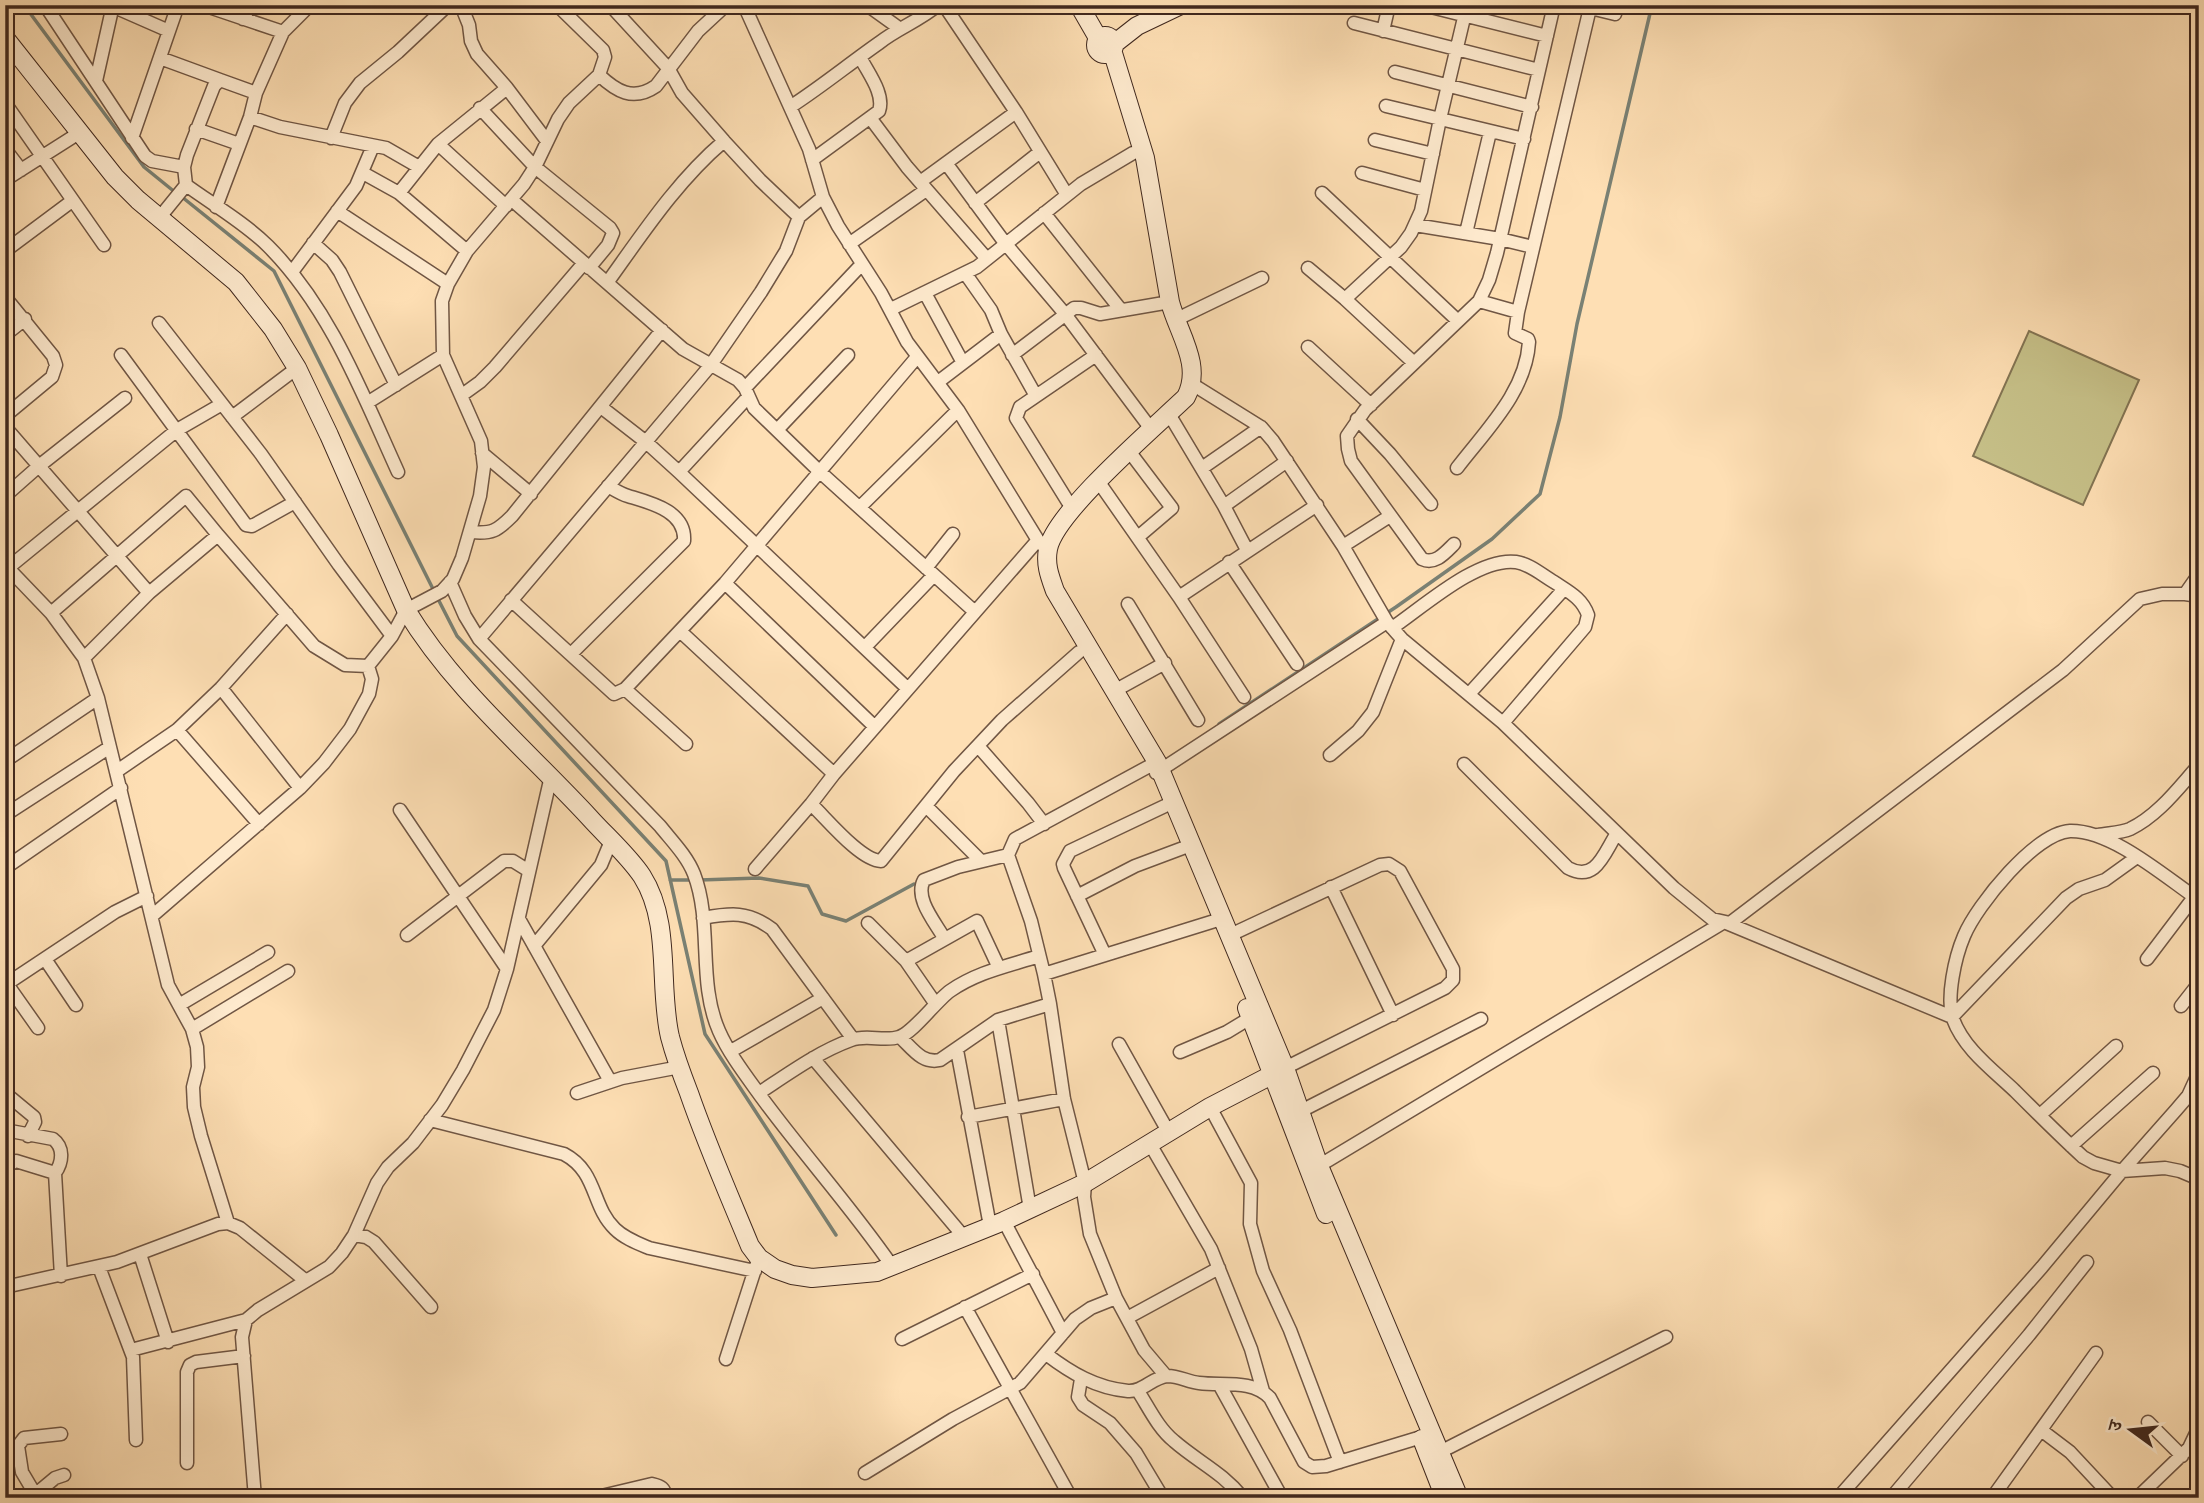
<svg xmlns="http://www.w3.org/2000/svg" width="2204" height="1503" font-family="Cardo,'Noto Serif Devanagari',serif">
	<style>
		.green { fill: #c6c088; stroke: #837453; stroke-width: 2 }
		.lines { fill: none; stroke-linecap: round; stroke-linejoin: round }
		.stream { stroke: #7a8174; stroke-width: 3.5 }
		.street-casing { stroke: #705644; stroke-width: 15 }
		.secondary-casing { stroke: #40281e; stroke-width: 20 }
		.street { stroke: #feeace; stroke-width: 12 }
		.secondary { stroke: #feeace; stroke-width: 18 }
	</style>
	<rect width="100%" height="100%" fill="#fedfb4"/>
	<filter id="stains"><feTurbulence type="fractalNoise" baseFrequency=".00286" numOctaves="4"/><feColorMatrix values="0 0 0 0 .2 0 0 0 0 .09 0 0 0 0 .02 0 0 0 .5 -.17"/></filter>
	<radialGradient id="worn" r=".72"><stop offset=".6" stop-color="#630" stop-opacity="0"/><stop offset="1" stop-color="#630" stop-opacity=".3"/></radialGradient>
	<path class="green" d="M2029,331L2139,380L2083,505L1973,456Z"/>
	<g class="lines">
		<path class="stream" d="M24,5L144,167L176,193
			M182,197L274,271L434,591
			M437,597L457,636L666,861L705,1034L836,1235
			M1219,724L1396,607L1492,539L1540,494L1560,417L1577,324L1652,5
			M670,880H692
			M700,880L759,878L808,886L822,914L846,921L914,884"/>
		<g class="street-casing">
			<path id="street" d="M45,5L145,156L152,161L184,167
				M203,5L283,32
				M461,5L469,25L471,41L477,54L507,88L547,141
				M610,5L668,68L682,93L724,141L760,180L799,217
				M744,5L809,149L823,197L838,226L881,293L907,342L958,410L1039,542L1048,550
				M867,5L899,28
				M944,5L1016,112L1067,195
				M1423,5L1547,36
				M1578,5L1615,14
				M112,6L169,31
				M243,19L251,5
				M1354,23L1539,70
				M1383,31L1389,5
				M160,58L220,80
				M1395,72L1532,107
				M599,75C616,91 633,102 656,86L698,31L726,5
				M96,81L113,5
				M5,103L104,245
				M1386,106L1524,139
				M790,107C821,87 849,64 879,43C898,28 919,21 938,5
				M480,108L535,167L610,228L613,233L608,245L589,268
				M250,117L280,127L386,148L419,167
				M871,119L907,167L987,259
				M196,129L239,144
				M132,138L178,5
				M331,138L345,103L360,83L398,52L448,5
				M1375,140L1433,154
				M438,144L506,206
				M5,149L21,170
				M812,160L879,111C885,94 868,73 860,57
				M946,163L1005,243L1065,314L1148,425
				M363,173L399,193L467,251
				M1362,173L1425,190
				M5,180L79,133
				M920,182L1016,112
				M186,185C212,204 245,223 268,246C330,308 362,393 398,472
				M399,193L438,144L507,88
				M1322,193L1457,320
				M512,200L683,349L738,380L745,388L754,408L819,471L975,612
				M975,203L1040,152
				M216,207L250,117L256,93
				M337,211L448,284
				M1044,213L1121,310
				M160,217L186,185L184,167L187,155L214,86L220,80L256,93L283,32L310,5
				M1415,225L1500,239L1533,247
				M1466,233L1490,132
				M313,243L332,260L340,272L396,385
				M849,244L926,190
				M5,251L72,201
				M1308,268L1345,299L1414,363
				M292,272L356,186L373,146
				M965,273L991,310L1001,334L1036,396
				M607,283C643,233 677,181 724,141
				M925,293L963,363
				M5,297L53,356L56,365L52,377L5,416
				M1345,299L1401,247L1411,233L1421,211L1440,119L1467,5
				M1479,301L1518,312L1590,8
				M891,309L977,267L1081,184L1133,153
				M1175,320L1262,278
				M159,323L261,454L339,565L392,636
				M5,335L25,319
				M1308,347L1371,405
				M121,355L246,525L252,526L295,502
				M1012,355L1074,308H1081L1100,314L1170,302
				M938,382L1001,334
				M1192,384L1261,427L1273,441L1343,546L1387,622L1402,639L1503,723L1674,888L1712,919L1730,923L2063,670L2140,599L2162,594H2185L2199,596
				M745,388L862,264
				M462,395L480,382L495,367L584,263
				M367,403L443,355
				M601,407L646,442L679,472L907,688
				M1169,414L1224,506L1247,550
				M232,417L297,368
				M1357,419L1390,454L1431,504
				M5,427L149,593
				M778,429L848,355
				M1129,451L1172,508L1138,537
				M482,453L531,494
				M1202,468L1261,427
				M1457,468C1486,430 1526,392 1529,342L1528,339L1515,333L1518,312
				M679,472L748,397
				M1098,481L1179,597
				M5,496L39,466L125,398
				M1068,502L1016,418L1020,407L1096,355
				M1224,506L1287,461
				M860,507L958,410
				M471,532C492,534 497,531 512,516L662,330
				M1454,544C1445,553 1435,565 1422,559L1351,461L1348,449L1347,436L1365,410L1479,301L1489,280L1497,253L1554,5
				M1343,546L1390,516
				M1229,562L1297,664
				M5,565L51,613L84,658L98,698L168,985L192,1029L197,1047L198,1067L193,1087L194,1107L201,1136L228,1223
				M8,568L177,430L222,404
				M926,568L953,534
				M450,582L465,616L479,639L660,826C672,841 687,856 694,874C713,924 697,981 719,1031C729,1054 747,1077 762,1098C804,1155 852,1208 892,1266
				M725,583L875,727
				M2185,594L2199,574
				M511,600L614,694L625,689
				M1128,604L1198,720
				M51,613L186,496L218,535
				M1392,628C1423,607 1478,557 1516,562C1530,564 1542,575 1554,582C1569,592 1582,598 1588,615L1585,627L1503,723
				M681,632L834,774
				M479,639L710,366L761,292L786,251L799,217L823,197
				M865,647L934,575
				M571,654L684,541C686,511 651,503 628,496C621,494 615,490 608,486
				M84,658L149,593L218,535L314,646L345,665L368,666L392,636L406,610L442,591L453,579L462,558L480,496L484,467L481,441L443,355L442,301L448,284L467,251L524,184L535,167L558,119L569,103L599,75L605,57L603,50L557,5
				M221,688L300,788
				M1116,690L1165,663
				M1469,694L1564,589
				M1244,697L1179,597L1317,505
				M177,730L259,824
				M686,744L625,689L725,583L917,357
				M978,746L1028,803L1044,824
				M1330,755L1358,731L1373,712L1402,639
				M5,761L98,698
				M1157,762L1015,839L1008,855L1031,921L1044,974L1050,1004L1064,1099L1085,1183L1084,1197L1090,1234L1116,1298L1144,1350L1166,1376
				M1464,764L1568,868C1596,883 1604,853 1617,833
				M117,771L177,730L221,688L287,614
				M1156,773L1387,622
				M811,804C827,819 860,860 881,861L954,771L1002,720L1079,652
				M926,806L980,860
				M400,810L507,969
				M5,815L110,747
				M2098,835C2108,833 2121,833 2130,829C2159,815 2179,787 2199,765
				M5,868L121,788
				M755,869L811,804L834,774L1038,540
				M1331,887L1393,1015
				M1077,896L1135,866L1191,845
				M2199,900C2165,877 2112,830 2070,831C2035,833 1977,905 1964,936C1955,957 1946,998 1953,1019C1964,1049 1993,1070 2015,1091C2037,1113 2060,1136 2083,1157L2094,1163L2122,1171L2165,1168L2180,1171L2199,1179
				M152,916L300,788L324,763L350,729L369,694L372,679L368,666
				M703,918C731,913 748,911 772,929L853,1039
				M519,919L610,1081
				M868,923L906,961L935,1003
				M407,935L504,861H513L529,871
				M1228,936L1380,865L1389,864L1400,871L1453,969V980L1445,988L1285,1068
				M944,938C935,922 914,898 924,880L958,867L1008,855
				M534,946L601,865L611,841
				M1105,955L1064,868L1063,864L1070,851L1167,805
				M45,959L76,1005
				M2147,959L2194,897
				M906,961L977,921L999,968
				M1044,974L1221,919
				M7,984L38,1028
				M5,985L115,912L147,896
				M179,1005L268,952
				M2181,1006L2199,983
				M998,1020L1030,1209
				M192,1029L288,971
				M900,1037C913,1049 922,1064 940,1060L998,1020L1050,1004
				M1119,1044L1169,1133
				M957,1050L990,1226
				M731,1051L823,998
				M1180,1052L1227,1032L1250,1018
				M813,1058L964,1237
				M5,1093L34,1117L35,1122L28,1136
				M577,1093L622,1078L680,1067
				M759,1093C788,1074 818,1052 851,1040C867,1034 884,1042 899,1037C913,1033 936,1001 950,991C977,972 1008,966 1039,956
				M1210,1107L1251,1183L1250,1224L1263,1271L1290,1330L1340,1462
				M1299,1112L1481,1019
				M2040,1115L2116,1046
				M968,1117L1064,1099
				M430,1120L564,1154C598,1172 591,1206 615,1229C624,1238 637,1243 649,1248L755,1271
				M5,1130L53,1139C64,1147 63,1162 55,1173
				M1150,1144L1211,1249L1251,1349L1263,1391
				M2071,1146L2153,1073
				M5,1167L16,1161L55,1173L61,1276
				M1312,1170L1724,922L1952,1017L2066,898L2079,889L2105,880L2137,857
				M1004,1221L1063,1333
				M354,1235L366,1237L374,1242L431,1307
				M140,1254L168,1342
				M99,1267L133,1357L136,1440
				M5,1287L117,1262L218,1224L228,1223L240,1228L306,1281
				M965,1307L1071,1498
				M1127,1318L1219,1268
				M902,1339L1033,1274
				M131,1350L246,1320
				M1046,1354C1071,1373 1096,1388 1128,1391C1144,1392 1152,1377 1168,1376C1178,1376 1189,1382 1199,1383C1223,1386 1252,1379 1270,1398L1304,1462L1312,1467L1326,1466L1428,1435
				M726,1359L757,1263
				M1081,1379L1078,1397L1083,1405L1110,1423L1136,1453L1163,1498
				M1219,1384L1282,1498
				M1138,1391C1149,1408 1158,1428 1174,1441C1198,1462 1222,1472 1243,1498
				M2148,1422L2182,1456
				M2041,1430L2070,1452L2113,1498
				M1440,1452L1666,1337
				M187,1463V1372L190,1365L196,1362L244,1356
				M865,1473L953,1419L1020,1383L1075,1319L1091,1308L1116,1298
				M35,1494L22,1472L18,1446L24,1438L61,1434
				M31,1498L55,1478L64,1475
				M255,1498L242,1337L246,1320L258,1310L329,1267L342,1253L354,1235L377,1183L388,1167L413,1143L442,1105L463,1070L494,1010L507,969L551,776
				M593,1498L652,1484C661,1486 665,1488 666,1498
				M1838,1498L2042,1267L2122,1171L2176,1110L2188,1096L2199,1072
				M1891,1498L2029,1335L2087,1262
				M1992,1498L2096,1353
				M2137,1498L2189,1448L2199,1427"/>
		</g>
		<g class="secondary-casing">
			<path id="secondary" d="M1079,5L1098,38
				M1096 45a9 9 0 1 1 18 0a9 9 0 1 1-18 0Z
				M5,38L115,177L138,200L236,282L273,329L297,368L329,435L406,610C454,689 526,749 589,817C606,836 628,855 642,876C672,923 658,986 670,1037C675,1056 682,1075 689,1093C707,1145 729,1195 750,1246L759,1258L775,1269L792,1275L812,1278L877,1272L1004,1221L1085,1183L1210,1107L1285,1068
				M1114,44L1137,26L1181,5
				M1112,50L1145,158L1170,302C1178,333 1203,365 1186,397C1156,426 1055,512 1048,549C1045,565 1050,577 1055,591L1157,762L1285,1068L1319,1166L1459,1498
				M1247,1008L1326,1214
				M1422,1439L1445,1498"/>
		</g>
		<use href="#street" class="street"/>
		<use href="#secondary" class="secondary"/>
	</g>
	<rect width="2204" height="1503" fill="none" stroke="#fedfb4" stroke-width="28"/>
	<rect x="7" y="7" width="2190" height="1489" fill="none" stroke="#40281e" stroke-width="3.5"/>
	<rect x="14" y="14" width="2176" height="1475" fill="none" stroke="#40281e" stroke-width="2"/>
	<g transform="translate(2131 1430) rotate(285)" stroke="#feeace" stroke-width="5" paint-order="stroke">
	<path d="M0-5L12 26L0 18L-12 26Z" fill="#40281e"/>
	<text y="-10" font-size="19" font-weight="bold" text-anchor="middle" fill="#40281e">उ</text>
	</g>
	<rect width="100%" height="100%" filter="url(#stains)"/>
	<rect width="100%" height="100%" fill="url(#worn)"/>
</svg>
